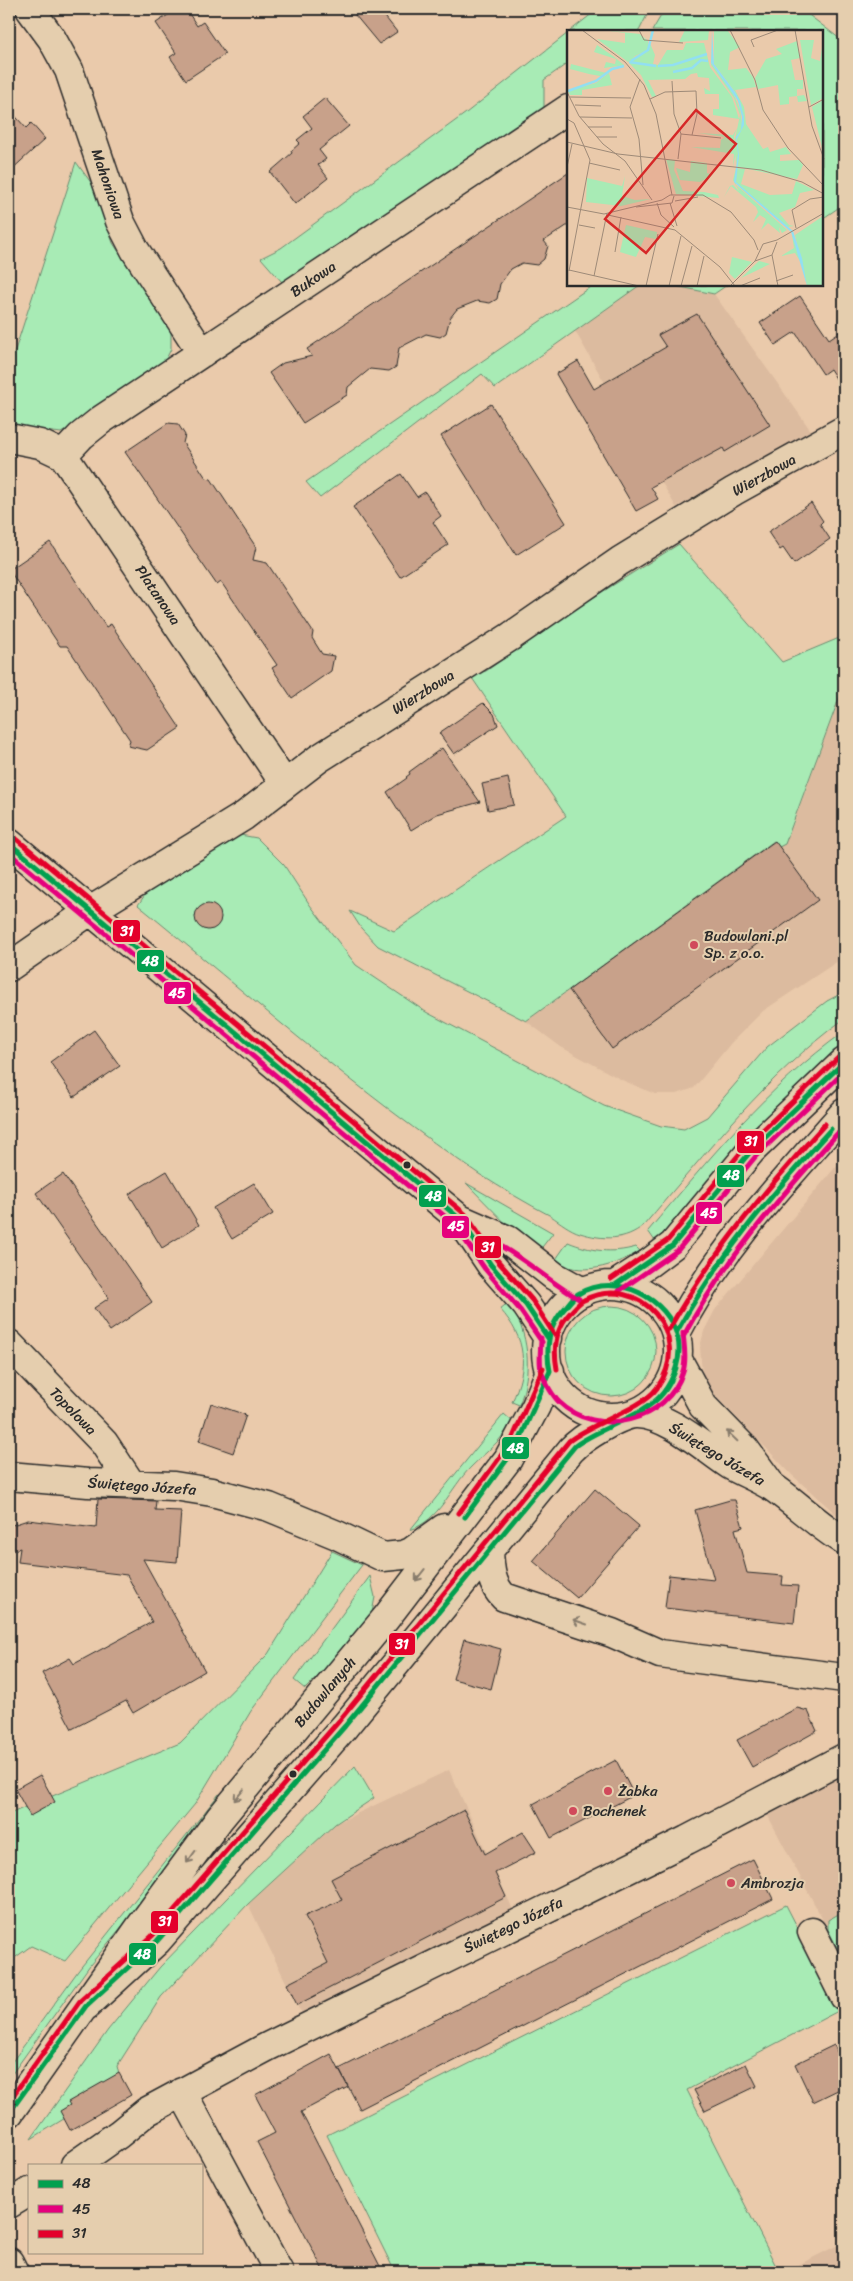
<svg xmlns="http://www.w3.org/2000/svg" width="853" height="2281" font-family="Sriracha,sans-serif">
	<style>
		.built { fill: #dcbb9f }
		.green { fill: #a8ebb5; stroke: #6a8b70 }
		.building { fill: #c8a18a; stroke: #2b2b2b }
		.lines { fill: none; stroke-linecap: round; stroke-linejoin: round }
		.minor-casing { stroke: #2b2b2b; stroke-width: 31 }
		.minor { stroke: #e5ceae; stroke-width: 28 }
		.bus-1-casing { stroke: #e5ceae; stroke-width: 9 }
		.bus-2-casing { stroke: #e5ceae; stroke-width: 9 }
		.bus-3-casing { stroke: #e5ceae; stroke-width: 9 }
		.bus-1 { stroke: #02a04f; stroke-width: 5 }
		.bus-2 { stroke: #e5007d; stroke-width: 5 }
		.bus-3 { stroke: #e4002b; stroke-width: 5 }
		.oneway { stroke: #887c6c }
		.poi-dot { fill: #d1495b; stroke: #e5ceae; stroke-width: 2 }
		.bus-dot { fill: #2b2b2b; stroke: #e5ceae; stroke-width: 2 }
		.labels { text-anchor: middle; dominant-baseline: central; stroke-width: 4; stroke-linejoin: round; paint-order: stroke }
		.street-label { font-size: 15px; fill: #2b2b2b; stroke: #e5ceae }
		.poi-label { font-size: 15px; fill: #2b2b2b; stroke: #e5ceae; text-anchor: start }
		.inset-river { fill: none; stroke: #92dff1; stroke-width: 2.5 }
		.inset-road { fill: none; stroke: #9e8a78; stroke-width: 1 }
		.view { fill: #d62828; fill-opacity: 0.15; stroke: #d62828; stroke-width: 2.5 }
		.inset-edge { fill: none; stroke: #2b2b2b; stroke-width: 2.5 }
		.line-badge { stroke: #e5ceae; stroke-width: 2 }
		.badge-label { font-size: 14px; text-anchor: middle; font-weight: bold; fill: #fff }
	</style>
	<rect width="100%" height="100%" fill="#eacaab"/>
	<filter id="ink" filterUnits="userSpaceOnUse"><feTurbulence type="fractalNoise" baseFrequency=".02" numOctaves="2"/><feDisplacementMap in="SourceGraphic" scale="10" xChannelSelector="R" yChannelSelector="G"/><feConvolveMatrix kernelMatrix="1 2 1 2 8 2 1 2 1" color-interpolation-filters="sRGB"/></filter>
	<g filter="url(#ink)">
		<path class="built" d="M640,285H671L714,294L814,435L676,507L575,331Z
			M844,685V957L763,1011L731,1043L694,1088L677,1094H655L622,1080L561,1047L526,1021L775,841L793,825Z
			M844,1157V1521L792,1475L714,1394L702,1374L700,1347L704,1331L715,1310Z
			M449,1770L515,1914L306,2017L299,2009L248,1904L335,1824Z
			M844,1775V1960L767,1814Z
			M844,2242V2272H784Z"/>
		<path class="green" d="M598,9H650L639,31H570Z
			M665,9H801L844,42V204L822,219V31H652Z
			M568,33V63L544,80V112L282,282L261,258L281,248L466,113Z
			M76,162L92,184L113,243L171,331V349L166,359L116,400L61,433L22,428L9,422V369Z
			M593,285H640L495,388L482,374L320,498L306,482Z
			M671,285H727L714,294Z
			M679,544L782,662L844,636V685L785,844L779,847L774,841L526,1021L378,946L361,928L350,911L394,931L566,816L470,675L486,671L578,607Z
			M240,835L257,838L284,865L310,905L356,965L426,1012L604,1106L661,1126L684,1129L707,1117L767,1047L827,1001L844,992V1019C767,1075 706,1153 644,1225C625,1241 603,1240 580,1233C570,1230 560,1222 551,1216C526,1203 503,1189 479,1174C359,1093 250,996 138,905L147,892L228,840Z
			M844,1032V1047L790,1093L739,1144L668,1229L655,1241L648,1231C708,1160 768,1086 844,1032Z
			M466,1183L553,1233L539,1251L514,1232Z
			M568,1242C590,1251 612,1254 636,1247L640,1251C612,1267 583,1276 554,1262Z
			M509,1302C529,1334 533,1370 519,1405L512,1402C528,1367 527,1339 500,1309Z
			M566 1351a45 45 0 1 1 90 0a45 45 0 1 1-90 0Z
			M504,1414L512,1421C502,1441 487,1451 471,1467C450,1488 440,1520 410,1530Z
			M332,1551L362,1565L251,1711L195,1804L65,1961L31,1946L9,1962V1814L180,1743L268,1654Z
			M370,1576L375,1597L371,1618L339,1656L305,1689L294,1680Z
			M355,1766L374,1798L335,1824L248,1904L161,1997L117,2066L121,2084L31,2139L108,2030L160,1967Z
			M219,1794L224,1797L208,1822L90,1965L9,2078V2066L78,1971Z
			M786,1905L840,2010L687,2090L779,2272H395L327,2135Z
			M844,1911V1960L828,1930V1920Z"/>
		<path class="building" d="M177,9H186L197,26L203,22L225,54L186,80L170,57L176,53L156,23Z
			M350,9H379L397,32L379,44Z
			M325,98L349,126L319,150L326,159L318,165L328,178L295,204L270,172L292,153L291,151L300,143L297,140L312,128L303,116Z
			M9,109L26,128L31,123L45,139L9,172Z
			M568,173V225L544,241L548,246L544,259L537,265L522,263L511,269L500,284L497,299L490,303L477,301L457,309L450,318L446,333L440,337L426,334L399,348L396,367L389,371L370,369L348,387L347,395L303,423L269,373L283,363L312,356L307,349Z
			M800,296L829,339L844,329V391L830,369L823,374L795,332L775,345L760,323Z
			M697,314L770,425L725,452L723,448L651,487L658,499L636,511L556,374L578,361L594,389L666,347L658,335Z
			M491,404L566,523L516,555L441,436Z
			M168,423L178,424L185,435L183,443L206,478L211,479L256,547L253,560L267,563L313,632L312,638L322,654L334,656L331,671L292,698L272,668L277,665L221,582L217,585L125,452Z
			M401,474L417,497L425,492L441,516L433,522L448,545L400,577L353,507Z
			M811,503L823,521L820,524L830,539L794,564L783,548L780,550L768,532Z
			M50,542L106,627L111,624L180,728L147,750L128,746L130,740L67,646H60L9,570Z
			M483,703L494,714L498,725L454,754L439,733Z
			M442,748L480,802L437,814L411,830L387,792L407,778L406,777L410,774L409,772Z
			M508,778L514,805L488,810L482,784Z
			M775,841L818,900L612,1049L569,990Z
			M195 917a13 13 0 1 1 26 0a13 13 0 1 1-26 0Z
			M94,1030L120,1066L74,1097L50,1062Z
			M167,1171L199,1225L162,1248L129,1194Z
			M63,1174L152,1302L110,1331L94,1308L109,1298L36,1193Z
			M254,1183L273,1214L232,1239L213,1208Z
			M211,1403L246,1415L233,1453L199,1441Z
			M595,1489L639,1526L577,1598L533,1561Z
			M98,1499L156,1501L155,1510L181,1511L177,1562L143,1559L205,1671L133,1713L126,1701L72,1729L42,1673L70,1658L74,1664L152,1622L127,1575L18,1562L20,1548L9,1552V1526L28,1520L96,1528Z
			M730,1500H735L743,1527L735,1529L747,1573L783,1576L782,1585L798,1586L794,1623L665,1608L669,1575L714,1580L695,1510Z
			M464,1639L501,1649L491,1689L453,1679Z
			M797,1708L808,1711L817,1731L752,1767L737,1740Z
			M616,1760L634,1795L551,1838L533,1804Z
			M40,1775L55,1802L30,1816L15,1789Z
			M464,1810L485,1854L523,1832L536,1852L495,1873L506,1897L297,2005L287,1984L328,1963L305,1916L342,1900L331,1879Z
			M753,1859L773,1899L360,2109L339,2069Z
			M834,2045L844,2067V2087L813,2102L795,2064Z
			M331,2054L348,2087L301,2112L383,2272H324L257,2142L275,2133L255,2095Z
			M746,2064L757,2086L705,2111L694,2090Z
			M119,2073L131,2095L70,2130L60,2111L70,2105L68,2102Z"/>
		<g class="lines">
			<g class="minor-casing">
				<path id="minor" d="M30,9L52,39L69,70L120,221L135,250L202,353
					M9,438L40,444L63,455L284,783
					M63,455L81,436L101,420L568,109
					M9,843L460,1219L508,1240L554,1276L583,1292
					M9,967L90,911L244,816L318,759L510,637L620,561L734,491L844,430
					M460,1219L491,1265L526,1305L548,1338
					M615,1285L649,1263L673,1245L751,1151L844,1062
					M546 1351a66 66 0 1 1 132 0a66 66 0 1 1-132 0Z
					M676,1333C718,1251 783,1182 844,1113
					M9,1344L104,1443L131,1484
					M678,1360L703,1406L745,1449L769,1482
					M9,1476L88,1483L174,1486L212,1492L269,1507L337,1535L383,1557L403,1555L411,1552L444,1528
					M489,1551C490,1568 491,1585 504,1597L612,1633L660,1654L844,1678
					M812,1932L844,1996
					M86,2006L157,1941L345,1726L571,1450C581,1439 621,1413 637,1414C669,1415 704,1448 730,1465C744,1473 760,1479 774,1488C798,1505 818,1525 844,1541
					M182,2092L279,2272
					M9,2113L140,1927L220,1818L386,1618L508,1459L536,1406L550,1371
					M75,2165L119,2134L146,2112L267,2047L687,1840L844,1758
					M9,2204L29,2192
					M9,2262L14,2272"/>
			</g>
			<use href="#minor" class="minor"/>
			<g class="bus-1-casing">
				<path id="bus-1" d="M9,843L460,1219L491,1265L526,1305L548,1338
					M615,1285L673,1245L751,1151L844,1062
					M676,1333C718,1257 773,1193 831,1129
					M465,1517L517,1446L550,1371
					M9,2113L86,2006L157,1941L345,1726L575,1446C599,1428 646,1415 663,1393C674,1379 682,1357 678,1339C669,1298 616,1271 578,1294C573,1297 569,1303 565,1308C548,1326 545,1347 550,1371"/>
			</g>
			<g class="bus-2-casing">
				<path id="bus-2" d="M9,853L454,1224L485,1269L520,1310L542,1342
					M490,1240C522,1256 548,1281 579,1299
					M619,1291L678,1250L756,1156L844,1072
					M683,1337C724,1261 779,1198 837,1134
					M541,1338C541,1349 538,1366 543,1376C546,1384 553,1396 559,1402C597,1439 668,1422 683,1371C687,1360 684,1344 683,1333"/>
			</g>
			<g class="bus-3-casing">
				<path id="bus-3" d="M14,837L465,1214L497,1260L532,1300L554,1334
					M611,1279L668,1240L746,1146L839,1057
					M669,1329C712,1253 767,1188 825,1124
					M459,1513L511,1442L543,1368
					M9,2101L80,2001L152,1936L339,1721L569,1441C593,1422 641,1410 657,1388C695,1335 639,1272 584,1300C579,1302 574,1309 570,1313C555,1329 553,1348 557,1369"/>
			</g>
			<use href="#bus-1" class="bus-1"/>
			<use href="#bus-2" class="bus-2"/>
			<use href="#bus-3" class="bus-3"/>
		</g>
		<defs><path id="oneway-shaft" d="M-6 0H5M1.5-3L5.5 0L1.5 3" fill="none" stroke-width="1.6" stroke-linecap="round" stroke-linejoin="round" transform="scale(1.25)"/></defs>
		<g class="oneway">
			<use href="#oneway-shaft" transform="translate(732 1436) rotate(-136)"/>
			<use href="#oneway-shaft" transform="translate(420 1575) rotate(128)"/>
			<use href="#oneway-shaft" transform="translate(580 1622) rotate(-161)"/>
			<use href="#oneway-shaft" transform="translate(239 1795) rotate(130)"/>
			<use href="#oneway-shaft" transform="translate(191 1857) rotate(126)"/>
		</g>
	</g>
	<g class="poi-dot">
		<circle cx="694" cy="945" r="5"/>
		<circle cx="608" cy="1791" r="5"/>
		<circle cx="573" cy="1811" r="5"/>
		<circle cx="731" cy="1883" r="5"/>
	</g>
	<g class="bus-dot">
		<circle cx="407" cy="1165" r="4.5"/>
		<circle cx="293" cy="1774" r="4.5"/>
	</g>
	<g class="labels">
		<g class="street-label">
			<text transform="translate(108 184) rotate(71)">Mahoniowa</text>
			<text transform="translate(313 279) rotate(-34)">Bukowa</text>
			<text transform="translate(764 475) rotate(-29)">Wierzbowa</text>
			<text transform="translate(158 595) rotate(56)">Platanowa</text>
			<text transform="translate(423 692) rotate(-32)">Wierzbowa</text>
			<text transform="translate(73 1411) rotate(46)">Topolowa</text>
			<text transform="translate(717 1454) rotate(31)">Świętego Józefa</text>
			<text transform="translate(142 1486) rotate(4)">Świętego Józefa</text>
			<text transform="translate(325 1692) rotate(-50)">Budowlanych</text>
			<text transform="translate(513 1925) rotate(-26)">Świętego Józefa</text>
		</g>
		<g class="poi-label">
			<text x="704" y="936">Budowlani.pl<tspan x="704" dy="17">Sp. z o.o.</tspan></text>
			<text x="618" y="1791">Żabka</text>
			<text x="583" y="1811">Bochenek</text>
			<text x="741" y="1883">Ambrozja</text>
		</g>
	</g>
	<g transform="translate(567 30)">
		<rect width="256" height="256" fill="#eacaab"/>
		<path d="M36,0L73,4L81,11V20L68,26L66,28L82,20V11L88,25L86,34L91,35L100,20H116L119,13H137L143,37L165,67L172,89L146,85V79H152V64H138L137,58L143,61L142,48L131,47L130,43L124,44L118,49L81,50L89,66L85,67L74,45L62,33L64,31L61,32L30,9L58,13V3ZM118,0H142L141,10L112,12ZM143,0L144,33L166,63L173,79L175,95L169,110L171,124L169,136L168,109L173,85L167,68L144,35ZM147,0H160L173,17L163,22L161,40L179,38L186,47L189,57L168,60L177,77L179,94L196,119L201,117L203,122L219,117L224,124L213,125V131L232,130L236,135L230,149L171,137L170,109L177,87L168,62L147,34ZM233,10H247L244,28L253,31L256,11V68L244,75ZM230,11L233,28L224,30L228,50H236V59H230V66L237,65L240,71L231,72L230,66L222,67V74L213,75L211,55L191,59L188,48L199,29L215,24L209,19ZM30,15L46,26L57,35L37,38L39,32L48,34L49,29L27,22ZM4,34L39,43L33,46L22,44L3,39ZM42,43L45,55L15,60V65H3L1,61L29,53ZM256,70V121L245,77ZM170,98L167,106L169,123L166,136L167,124L124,117L153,118L154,110L158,107L131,103L166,105ZM99,129L108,130L107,140L116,161L137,162L151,165L152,168L109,164ZM124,131L140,133V143L145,145L133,152L113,150L109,138L123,142ZM169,138V155L220,200L215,203L212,197L213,203L201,193L194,200L199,189L193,185L186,192L191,182L189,177L164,156L157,167L163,156L166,155L172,161L166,150ZM170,138L178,139L174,154L203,165L225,164L229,151L247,160L233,163L228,177L212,183L222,195L227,196L220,197L172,157L168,151ZM58,146L55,166L68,170L84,169L54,176L19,172L20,148L55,156ZM256,186V256H240L228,205ZM59,195L90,202L89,209L78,207L69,227L53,222ZM225,204L228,211L233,231L228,223L214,226L227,218ZM165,227L185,232L168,249L162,243ZM192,231L203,234L174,248Z" fill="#a8ebb5"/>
		<path d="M145,0L147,34L168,62L173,71L177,87V95L170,109L172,126L169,152L226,201L235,228L240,256L224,202L167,152L171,124L169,107L174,100L175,87L171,71L144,33Z" fill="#92dff1"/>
		<path class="inset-river" d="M64,31L81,20L86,0M62,32L89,36M91,36L106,35L140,24M106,42L125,38L134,30L141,31M1,61L29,51L45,39L57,36"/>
		<path class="inset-road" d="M15,0L58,32L77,55L89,84L105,165M72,0L77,10L116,13M163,0L188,50L196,80L221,118L257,156M228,0L245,96L257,129M187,17L184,10L211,0M73,49L63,77L72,109L76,155M105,51L107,84L114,104L111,129M0,62L12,86L36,114L58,131L85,170M3,67L64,68M83,69L98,62L129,61L130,84L125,105M8,75L34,76M242,77L257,69M13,87L65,88M0,89L7,93L23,130L2,241M21,97H45M114,104L154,108M30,107H50M0,112L51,124L194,140L235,152L257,164M22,133L53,140M0,137L5,114M108,171L131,167M90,173L94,185L107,197M103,173L110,196M0,177L37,184L95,170L103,165H136L164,182L187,210L191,220M69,177L105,173L107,166M41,185L108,200L153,237L168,256M12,195L28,198M229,198L225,180L243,169L257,167M48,222L54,187M205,225L211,256M188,231L196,214L210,210L257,183M2,240L72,256M27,246L40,183M209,251L226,245M79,256L91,204M102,256L114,206M114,256L125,216M130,256L137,226M163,256L188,231L205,225L210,212M173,256L193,248"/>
		<path class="view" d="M129,80L169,114L79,223L38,189Z"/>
		<rect width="256" height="256" class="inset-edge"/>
	</g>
	<g class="line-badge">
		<rect x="112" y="919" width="29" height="24" rx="5" fill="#e4002b"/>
		<rect x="136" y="949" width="29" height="24" rx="5" fill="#02a04f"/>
		<rect x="163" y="981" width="29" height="24" rx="5" fill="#e5007d"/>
		<rect x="736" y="1130" width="29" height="24" rx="5" fill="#e4002b"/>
		<rect x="716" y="1164" width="29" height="24" rx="5" fill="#02a04f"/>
		<rect x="418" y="1184" width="29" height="24" rx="5" fill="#02a04f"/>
		<rect x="695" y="1201" width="28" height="24" rx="5" fill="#e5007d"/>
		<rect x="441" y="1215" width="29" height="24" rx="5" fill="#e5007d"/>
		<rect x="474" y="1235" width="28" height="24" rx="5" fill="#e4002b"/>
		<rect x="501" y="1436" width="29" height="24" rx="5" fill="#02a04f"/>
		<rect x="388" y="1632" width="28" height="24" rx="5" fill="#e4002b"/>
		<rect x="150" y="1910" width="29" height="24" rx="5" fill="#e4002b"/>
		<rect x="128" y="1942" width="29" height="24" rx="5" fill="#02a04f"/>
	</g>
	<g class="badge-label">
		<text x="127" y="936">31</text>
		<text x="150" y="966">48</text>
		<text x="177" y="998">45</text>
		<text x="751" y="1146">31</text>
		<text x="731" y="1180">48</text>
		<text x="433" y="1201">48</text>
		<text x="709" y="1218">45</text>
		<text x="456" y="1231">45</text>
		<text x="488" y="1252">31</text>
		<text x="515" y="1453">48</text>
		<text x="402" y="1649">31</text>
		<text x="165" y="1926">31</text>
		<text x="142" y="1959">48</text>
	</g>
	<rect width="853" height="2281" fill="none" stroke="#e5ceae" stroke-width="30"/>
	<rect x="15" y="15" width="823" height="2251" fill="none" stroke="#2b2b2b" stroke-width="2" filter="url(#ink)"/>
	<rect x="28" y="2164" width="175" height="90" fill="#e5ceae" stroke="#9b8d7a"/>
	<rect x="38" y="2180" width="25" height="8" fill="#02a04f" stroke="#9b8d7a"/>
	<text x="72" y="2188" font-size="15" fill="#2b2b2b">48</text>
	<rect x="38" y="2205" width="25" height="8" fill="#e5007d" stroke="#9b8d7a"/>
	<text x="72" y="2214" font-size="15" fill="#2b2b2b">45</text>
	<rect x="38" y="2230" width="25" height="8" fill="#e4002b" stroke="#9b8d7a"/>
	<text x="72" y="2238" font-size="15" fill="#2b2b2b">31</text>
</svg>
